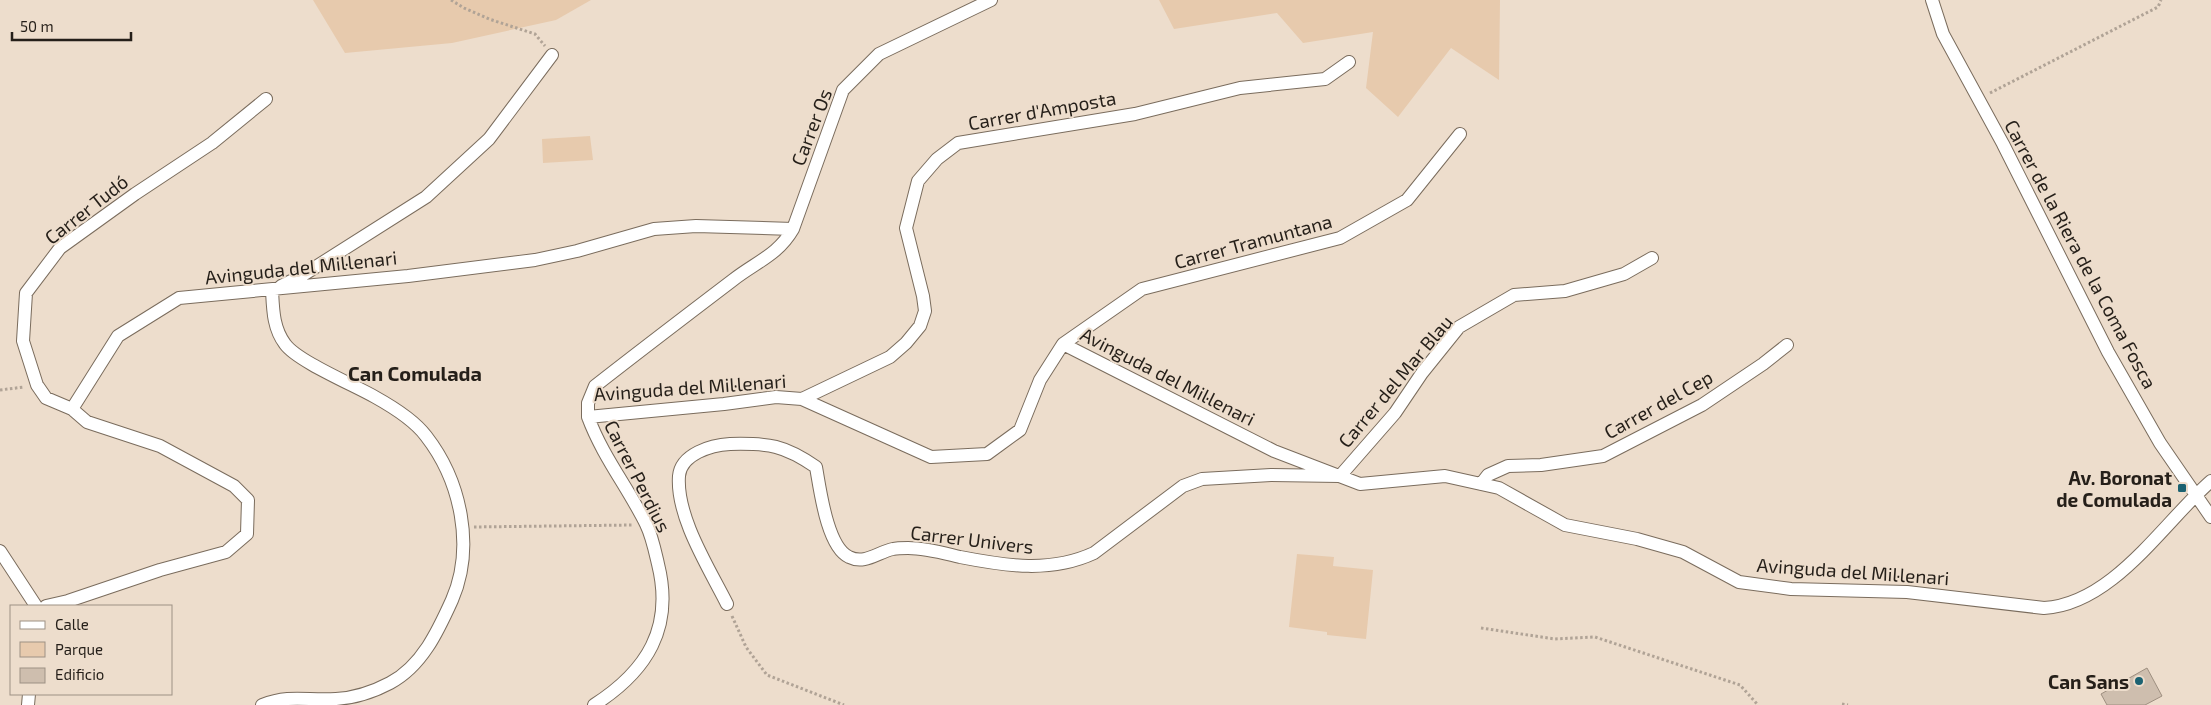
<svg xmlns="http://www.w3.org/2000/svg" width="2211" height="705" font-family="'Exo 2',sans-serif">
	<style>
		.green { fill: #e7caad }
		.building { fill: #cebeae; stroke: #9e8f80 }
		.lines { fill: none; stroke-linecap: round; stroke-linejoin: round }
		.minor-casing { stroke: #7a6c5d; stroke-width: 14 }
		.path { stroke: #b0a396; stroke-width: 3; stroke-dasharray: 2.5 2.5; stroke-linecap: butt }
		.minor { stroke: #fff; stroke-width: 12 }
		.poi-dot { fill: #1b6272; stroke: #edddcc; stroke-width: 2 }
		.labels { text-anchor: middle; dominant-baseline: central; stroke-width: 4; stroke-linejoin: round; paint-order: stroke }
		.street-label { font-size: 19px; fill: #251f19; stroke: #edddcc }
		.poi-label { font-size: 19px; font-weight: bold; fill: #251f19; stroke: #edddcc; text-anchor: end }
		.neighbourhood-label { font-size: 20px; font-weight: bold; fill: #251f19; stroke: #edddcc }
	</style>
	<rect width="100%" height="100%" fill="#edddcc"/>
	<path class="green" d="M313,0H591L556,20L452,43L345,53Z
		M1159,0H1500L1499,80L1451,48L1398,117L1366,88L1373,32L1303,43L1277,13L1174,29Z
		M590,136L593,160L543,163L542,139Z
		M1297,554L1334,557L1333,566L1373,570L1366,639L1327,635V632L1289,627Z"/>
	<path class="building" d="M2147,668L2162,696L2145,705H2107L2101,694Z"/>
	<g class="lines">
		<g class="minor-casing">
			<path id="minor" d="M1932,0L1943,34L2003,144L2108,352L2160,443L2211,517
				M793,229L843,90L879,54L991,0
				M281,286L303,275L426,197L489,139L552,55
				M1063,344L1142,289L1340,238L1407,200L1460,134
				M802,399L890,357L906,343L920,326L925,311L923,296L906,228L918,181L937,159L958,143L1135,114L1240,88L1325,79L1349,62
				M72,409L46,398L37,385L23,341L26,293L60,248L135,194L212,143L266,99
				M588,417C603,457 627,486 646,524C652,536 655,551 658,564C674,628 647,671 594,705
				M1481,484L1488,475L1508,466L1541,465L1603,456L1702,405L1763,364L1787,345
				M0,551L36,606
				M727,604C709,568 676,517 679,476C681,454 711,445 730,444C769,443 784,445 816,467C820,489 827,547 849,557C865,565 878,552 893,549C897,548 903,548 908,548C926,548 943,553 960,557C1006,566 1051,573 1094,553L1183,486L1202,479L1271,475L1340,476L1395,413L1422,373L1459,327L1514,295L1565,291L1624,274L1652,258
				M46,606L68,601L160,570L226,552L247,534L248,500L234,486L160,446L87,422L72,409L118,336L179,298L408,276L535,260L577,251L654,229L696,226L793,229C778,255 756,262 733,280C687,315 641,350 595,386L588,403V417L724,404L776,397L802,399L931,457L987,454L1020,430L1040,380L1063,344L1274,451L1360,484L1445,476L1499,488L1565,525L1637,539L1683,552L1739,582L1791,589L1907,592L2044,608C2113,604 2163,523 2211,481
				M28,705L29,694
				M262,705C291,694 307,701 336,699C355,698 373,692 390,683C422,666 438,631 452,600C475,547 461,481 426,436C414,420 393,407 375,397C354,385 297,361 285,344C273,328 273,309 272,290"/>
		</g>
		<path class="path" d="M451,0L464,8L489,19L535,34L545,46
			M1990,93L2158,7L2161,0
			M0,390L24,387
			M474,527L633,525
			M732,616L746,647L767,675L844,705
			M1481,628L1555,639L1595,637L1740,685L1758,705
			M1842,704L1848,705"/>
		<use href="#minor" class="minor"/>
	</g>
	<g class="poi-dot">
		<rect x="2177" y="483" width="10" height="10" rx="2.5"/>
		<circle cx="2139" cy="681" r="5"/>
	</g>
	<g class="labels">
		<g class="street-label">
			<text transform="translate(1042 110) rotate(-10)">Carrer d'Amposta</text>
			<text transform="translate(811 127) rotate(-69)">Carrer Os</text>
			<text transform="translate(86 209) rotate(-38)">Carrer Tudó</text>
			<text transform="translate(1253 241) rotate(-15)">Carrer Tramuntana</text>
			<text transform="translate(2081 254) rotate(62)">Carrer de la Riera de la Coma Fosca</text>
			<text transform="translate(301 267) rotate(-6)">Avinguda del Mil·lenari</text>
			<text transform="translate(1168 376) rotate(27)">Avinguda del Mil·lenari</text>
			<text transform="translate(1395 381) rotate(-50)">Carrer del Mar Blau</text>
			<text transform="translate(690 387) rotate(-4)">Avinguda del Mil·lenari</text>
			<text transform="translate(1658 404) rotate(-29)">Carrer del Cep</text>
			<text transform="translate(638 476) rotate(63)">Carrer Perdius</text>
			<text transform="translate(972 539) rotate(7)">Carrer Univers</text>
			<text transform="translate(1853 571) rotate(4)">Avinguda del Mil·lenari</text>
		</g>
		<g class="poi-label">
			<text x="2172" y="477">Av. Boronat<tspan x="2172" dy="22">de Comulada</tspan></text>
			<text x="2129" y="681">Can Sans</text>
		</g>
		<g class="neighbourhood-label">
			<text x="415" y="373">Can Comulada</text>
		</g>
	</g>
	<rect x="10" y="605" width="162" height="90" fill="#edddcc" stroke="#9d9184"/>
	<rect x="20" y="621" width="25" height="8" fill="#ffffff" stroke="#9d9184"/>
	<text x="55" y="630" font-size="15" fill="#251f19">Calle</text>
	<rect x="20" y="642" width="25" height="15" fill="#e7caad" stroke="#9d9184"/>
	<text x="55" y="655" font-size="15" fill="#251f19">Parque</text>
	<rect x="20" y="668" width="25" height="15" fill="#cebeae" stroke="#9d9184"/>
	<text x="55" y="680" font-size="15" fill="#251f19">Edificio</text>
	<path d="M12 32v8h119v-8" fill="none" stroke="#251f19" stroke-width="2.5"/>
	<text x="20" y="32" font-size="15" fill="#251f19" stroke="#edddcc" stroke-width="4" paint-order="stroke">50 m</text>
</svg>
